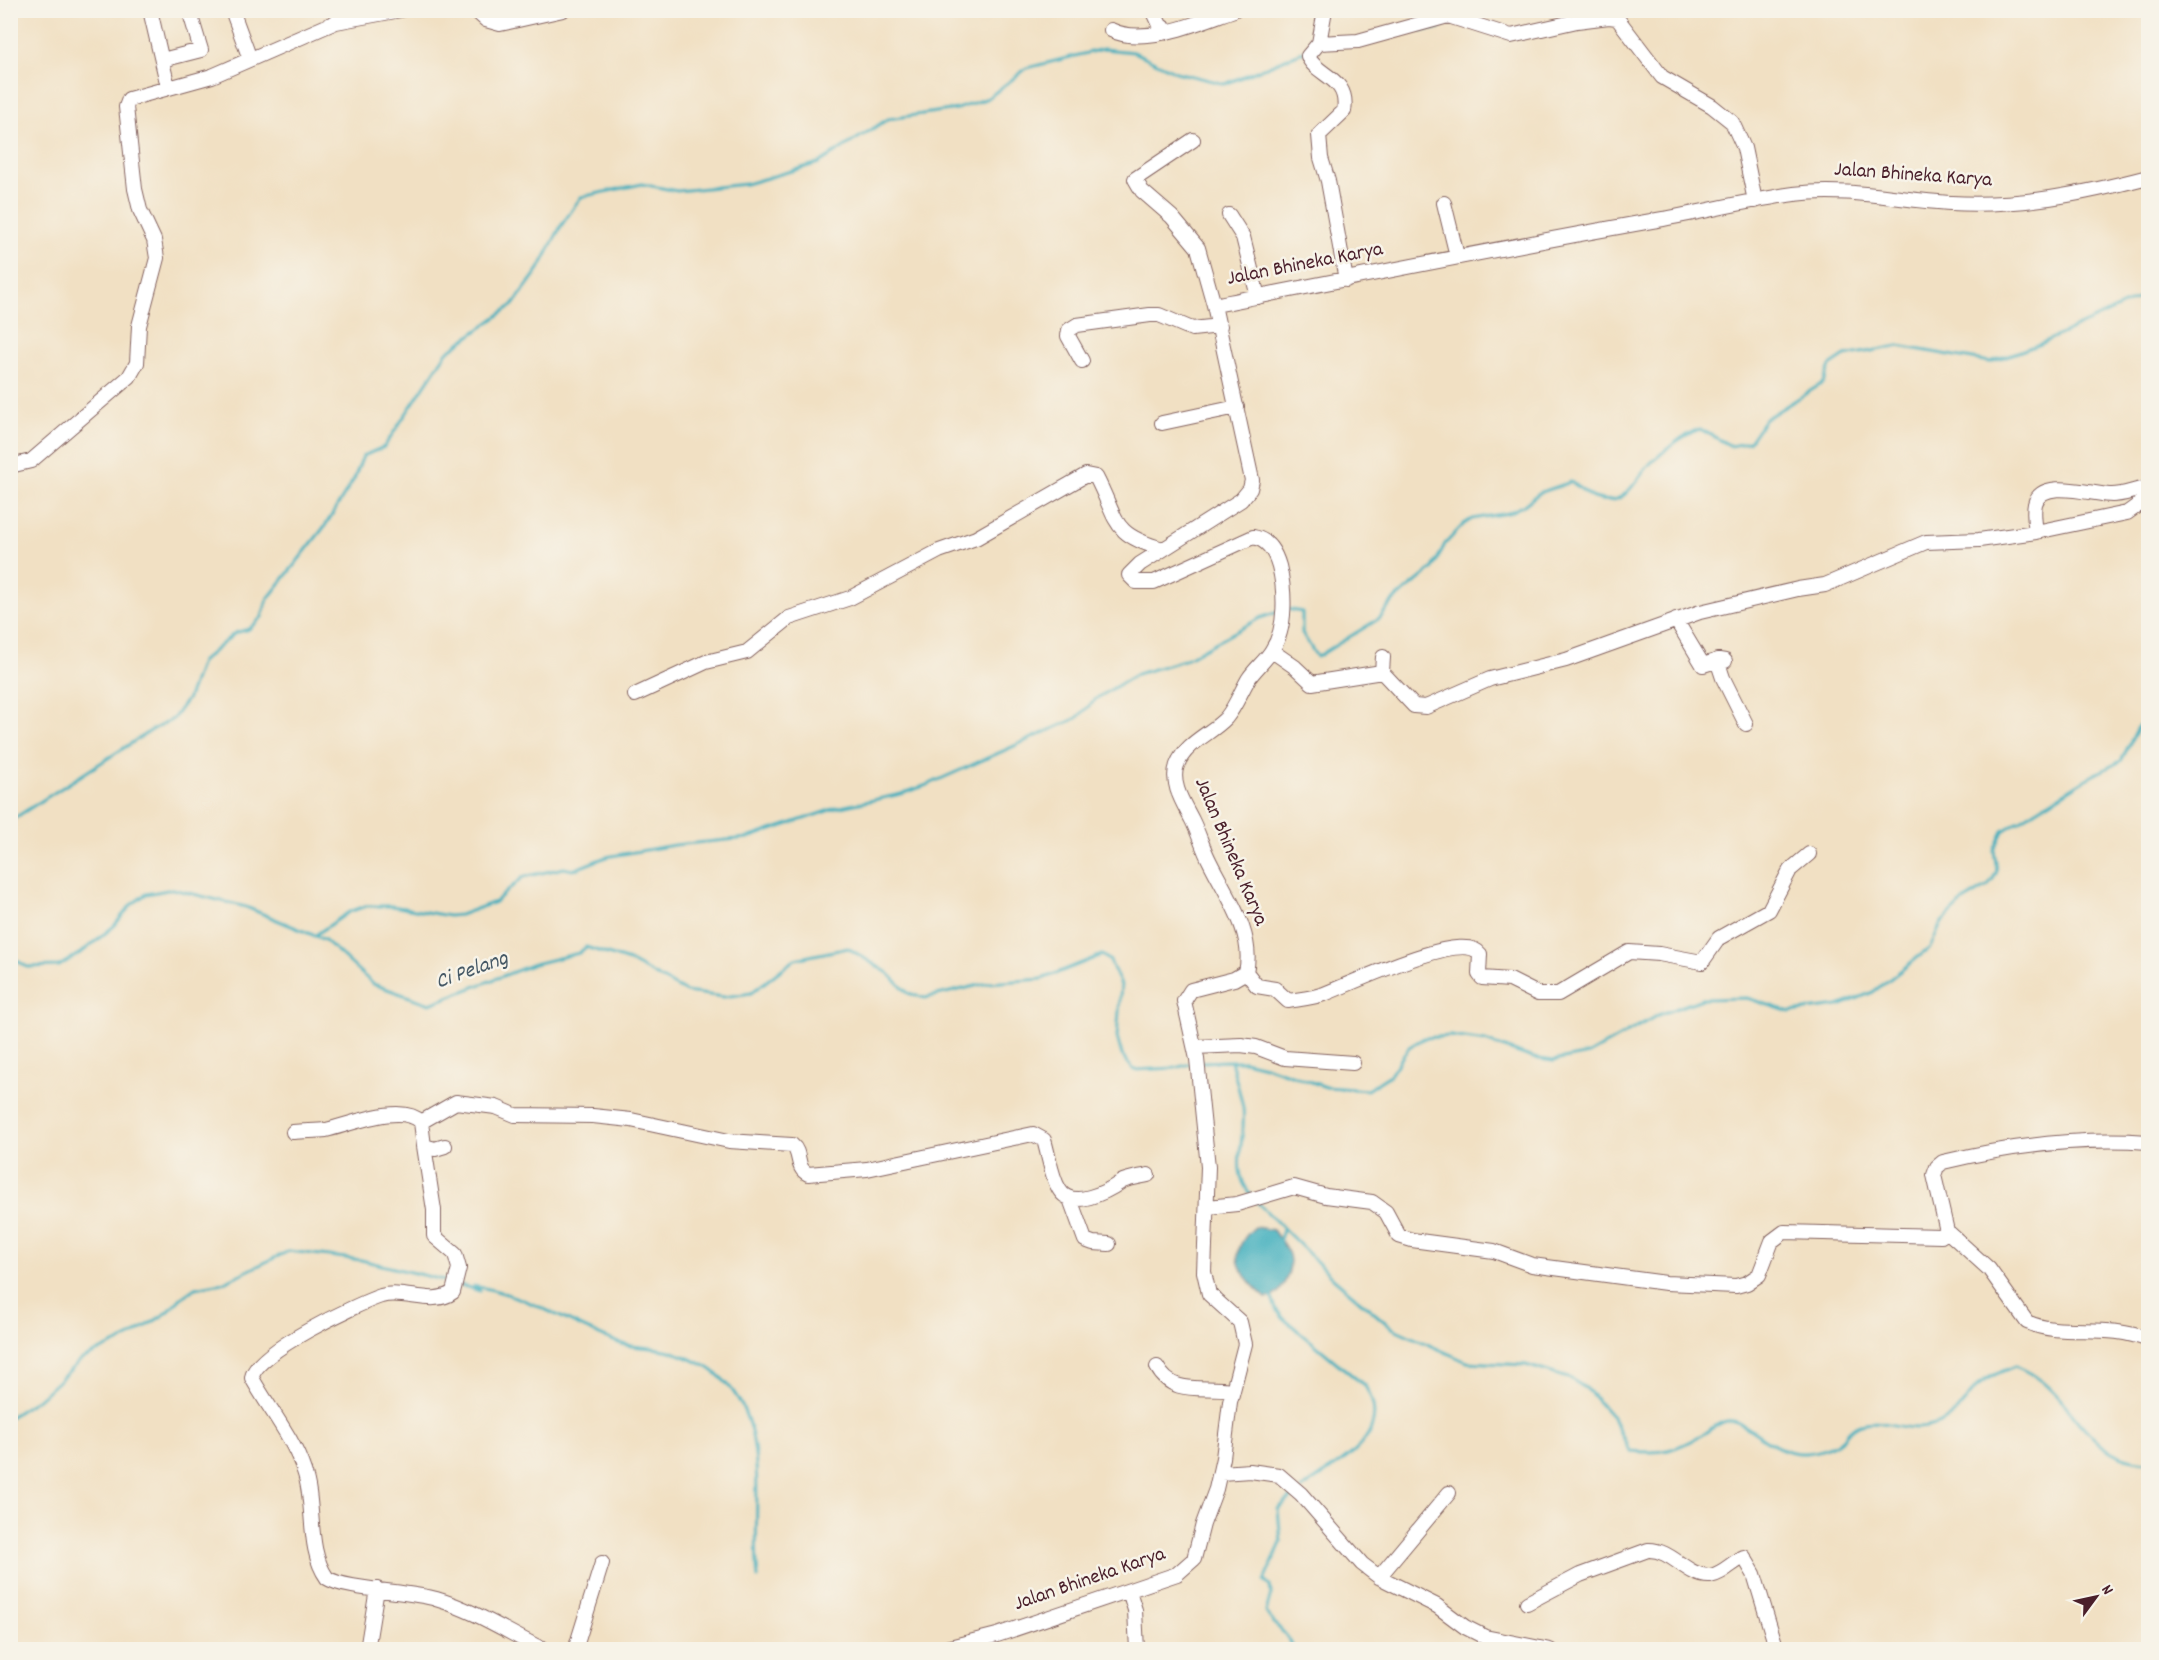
<svg xmlns="http://www.w3.org/2000/svg" width="2159" height="1660" font-family="Dekko,sans-serif">
	<style>
		.water { fill: #41afbe; stroke: #466774; stroke-width: 1.5 }
		.lines { fill: none; stroke-linecap: round; stroke-linejoin: round }
		.stream { stroke: #41afbe; stroke-width: 3 }
		.minor-casing { stroke: #846360; stroke-width: 16 }
		.minor { stroke: #fff; stroke-width: 14 }
		.labels { text-anchor: middle; dominant-baseline: central; stroke-width: 5; stroke-linejoin: round; paint-order: stroke }
		.street-label { font-size: 21px; fill: #4a1f2b; stroke: #f7f3e8 }
		.water-label { font-size: 22px; font-style: italic; fill: #465966; stroke: #f7f3e8 }
	</style>
	<rect width="100%" height="100%" fill="#f7f3e8"/>
	<filter id="ink" filterUnits="userSpaceOnUse"><feTurbulence type="fractalNoise" baseFrequency=".0167" numOctaves="2"/><feDisplacementMap in="SourceGraphic" scale="12" xChannelSelector="R" yChannelSelector="G"/><feConvolveMatrix kernelMatrix="1 2 1 2 8 2 1 2 1" color-interpolation-filters="sRGB"/></filter>
	<filter id="wash" filterUnits="userSpaceOnUse"><feTurbulence type="fractalNoise" baseFrequency=".008" numOctaves="4" result="noise"/><feDisplacementMap in="SourceGraphic" scale="24" xChannelSelector="R" yChannelSelector="G"/><feGaussianBlur stdDeviation="1.35" result="paint"/><feColorMatrix in="noise" values="0 0 0 0 0 0 0 0 0 0 0 0 0 0 0 0 0 1.4 0 .05"/><feComposite in="paint" operator="in"/></filter>
	<g filter="url(#wash)">
		<rect width="100%" height="100%" fill="#f1e0c3"/>
		<path class="water" d="M1255,1227L1273,1230C1278,1238 1286,1246 1289,1255C1293,1269 1282,1298 1266,1298C1242,1277 1223,1254 1255,1227Z"/>
		<g class="lines">
			<path class="stream" d="M1470,10L1492,16L1518,10
				M1422,30L1437,29L1447,22
				M1287,609L1302,612V633L1317,657L1380,618L1393,601L1433,568L1445,544L1464,524L1472,519L1508,513L1524,505L1539,493L1571,482C1579,486 1586,495 1594,498C1628,510 1635,477 1653,461C1667,449 1682,435 1700,429L1731,446L1749,442L1765,419L1823,383L1830,366L1845,356L1898,346L1990,362L2040,344L2148,294
				M10,821L152,730L173,719L188,698L201,662L235,633L249,629L262,617L267,600L325,526L354,479L363,456L384,447L447,352L513,305L539,269L561,226L581,197L642,184L677,191L746,184L819,163L888,119L957,109L988,98L1027,68L1103,49L1134,52L1176,72L1225,84L1305,51
				M314,936L349,912L366,906H392L449,916L460,915L495,902L523,877L564,868L573,870L606,857L674,845L748,838L836,808L901,794L927,785L1077,718L1097,698L1137,674L1184,660L1260,618L1278,612
				M10,956L27,967L59,966L82,952L114,926L131,905L146,894L173,889L246,907L325,940L373,984L430,1004L534,964L579,953L586,947L629,961L686,992L724,997L751,993L795,959L848,948L888,973L908,993L925,998L988,983L1042,979L1102,955L1110,961L1121,985L1117,1037L1122,1055L1134,1070L1175,1068L1194,1063
				M1231,1061H1244L1265,1066L1326,1087L1367,1090L1390,1075L1409,1047L1424,1038L1451,1036L1485,1041L1533,1058L1553,1061L1589,1054L1658,1015L1702,999L1747,998L1790,1012L1839,1006L1873,992L1930,948L1941,923L1965,900L1988,886L1993,879L1997,871L1994,850L2003,831L2088,778L2121,761L2137,729L2148,715
				M1200,1062L1231,1061C1235,1076 1240,1092 1243,1108C1247,1139 1228,1168 1251,1195
				M1257,1202L1333,1278L1392,1328L1467,1362L1526,1365L1571,1379L1587,1389L1613,1418L1630,1451C1664,1454 1674,1451 1703,1434C1710,1430 1719,1422 1727,1421C1748,1418 1770,1455 1805,1453C1818,1452 1833,1448 1843,1438C1849,1432 1851,1427 1860,1424C1884,1416 1909,1437 1940,1423C1957,1415 1965,1401 1976,1388C1986,1377 2001,1372 2015,1366C2077,1389 2078,1458 2148,1462
				M1279,1242L1283,1230
				M460,1285L480,1291L473,1286C528,1294 571,1326 622,1344C639,1349 660,1346 676,1353C688,1358 703,1363 713,1371C776,1418 750,1511 758,1578
				M1271,1296L1276,1309L1284,1319L1365,1386C1397,1437 1336,1464 1302,1489
				M10,1417L41,1397L82,1359L133,1335L168,1312L181,1298L195,1288L222,1283L289,1251L361,1260L451,1282
				M1293,1650C1291,1634 1273,1626 1266,1612L1271,1594L1270,1586L1264,1581L1281,1543L1278,1509L1294,1495"/>
		</g>
	</g>
	<g filter="url(#ink)">
		<g class="lines">
			<g class="minor-casing">
				<path id="minor" d="M150,10L168,87
					M232,10L250,59
					M475,10L486,20L500,24L563,10
					M1153,10L1160,25L1168,31
					M1325,10L1319,43L1308,56C1315,76 1350,77 1344,111L1319,135L1321,158L1328,181L1346,280
					M1111,30C1145,47 1201,21 1234,10
					M1319,43L1358,41L1448,16L1511,36L1577,21L1609,17L1617,18L1662,77L1712,106L1732,122L1744,148L1755,201
					M162,60L201,50L189,10
					M1193,140L1135,179L1142,191L1172,217L1198,248L1214,305
					M1444,203L1457,256
					M1229,215L1243,237L1258,297
					M1082,361L1068,336L1069,330L1077,325L1150,315H1159L1192,329L1220,326
					M1162,423L1237,407
					M10,466L31,461L129,377L137,363L139,326L157,258L154,240L140,210L135,189L126,107L129,99L212,76L336,22L401,10
					M2036,532C2035,524 2033,513 2035,504C2041,477 2093,495 2112,495C2124,495 2136,489 2148,488
					M1676,620L1703,665L1719,660L1725,661
					M1272,651L1295,667L1312,683L1382,672
					M1383,657L1382,672L1414,706L1426,707L1490,679L1566,660L1700,612L1798,589L1825,585L1926,542L1979,540L2036,532L2127,513L2148,498
					M1717,660L1723,678L1746,724
					M635,695L706,662L747,652L789,618L850,598L939,551L976,538L1086,475L1096,477C1119,521 1110,534 1163,549
					M1246,972L1257,986L1275,989L1288,1001C1300,999 1313,998 1324,994C1349,985 1463,929 1480,954L1479,974L1482,978L1510,980L1538,994H1558L1629,952L1659,954L1702,962L1719,938L1769,910L1790,870L1809,854
					M1195,1047L1241,1045L1256,1047L1285,1058L1353,1063
					M421,1122L424,1146L435,1149L445,1146
					M293,1132C304,1131 315,1131 326,1130C349,1125 402,1102 421,1122L456,1102L496,1107L515,1115L593,1116L631,1120L729,1141L792,1145C802,1153 795,1168 808,1174L867,1169L1033,1134L1044,1140C1049,1156 1051,1176 1059,1189C1071,1211 1108,1191 1121,1182C1128,1178 1140,1177 1148,1175
					M424,1146L434,1210V1236L455,1254L459,1268L453,1292C433,1307 404,1289 381,1296C357,1304 253,1353 252,1378C269,1409 293,1437 304,1471C316,1504 306,1549 327,1578C345,1590 410,1591 436,1599C474,1610 509,1633 544,1650
					M1070,1199L1085,1240L1093,1243L1109,1244
					M1208,1207L1237,1204L1294,1187L1326,1196L1372,1202L1386,1212L1399,1236L1412,1240L1494,1251L1532,1265L1666,1283L1736,1286L1747,1283L1759,1275L1772,1241L1784,1232L1941,1236L1947,1231L1946,1227L1934,1175L1937,1167L1943,1162C2010,1146 2080,1137 2148,1142
					M1947,1231L1989,1269L2027,1322C2061,1338 2108,1322 2148,1340
					M1157,1367C1173,1397 1203,1385 1232,1390
					M1221,1473L1250,1471L1279,1475L1301,1494L1362,1564L1379,1577L1437,1606L1465,1627L1485,1637L1550,1650
					M1379,1577L1449,1493
					M1129,1591L1135,1610L1137,1650
					M1527,1603L1580,1575L1648,1550C1672,1549 1687,1577 1710,1576C1723,1574 1732,1562 1744,1557L1754,1574L1777,1650
					M367,1650L377,1589
					M575,1650L602,1563
					M938,1650L997,1635L1177,1574L1194,1559L1203,1524L1216,1489L1223,1458L1230,1402L1245,1344L1240,1322L1209,1294L1204,1272L1208,1167L1197,1059L1184,1001L1191,990L1234,979L1246,972C1255,933 1226,895 1210,862C1203,849 1199,834 1192,820C1184,804 1170,784 1177,765C1186,742 1211,734 1226,718C1236,706 1241,691 1249,678C1256,668 1266,660 1272,650C1287,628 1285,590 1279,566C1275,552 1267,539 1253,537L1154,582H1136L1129,575L1140,564L1241,500L1250,489L1252,480L1214,305C1363,276 1513,245 1663,219C1707,211 1750,200 1794,194C1848,187 1898,200 1951,203C2019,207 2083,194 2148,177"/>
			</g>
			<use href="#minor" class="minor"/>
		</g>
	</g>
	<g class="labels">
		<g class="street-label">
			<text transform="translate(1913 176) rotate(4)">Jalan Bhineka Karya</text>
			<text transform="translate(1305 265) rotate(-11)">Jalan Bhineka Karya</text>
			<text transform="translate(1230 852) rotate(67)">Jalan Bhineka Karya</text>
			<text transform="translate(1090 1580) rotate(-19)">Jalan Bhineka Karya</text>
		</g>
		<g class="water-label">
			<text transform="translate(472 971) rotate(-20)">Ci Pelang</text>
		</g>
	</g>
	<rect width="2159" height="1660" fill="none" stroke="#f7f3e8" stroke-width="36"/>
	<g transform="translate(2096 1597) rotate(57)" stroke="#f7f3e8" stroke-width="4.5" paint-order="stroke">
	<path d="M0-4.5L10 22L0 15L-10 22Z" fill="#4a1f2b"/>
	<text y="-9" font-size="16" font-weight="bold" text-anchor="middle" fill="#4a1f2b">N</text>
	</g>
</svg>
